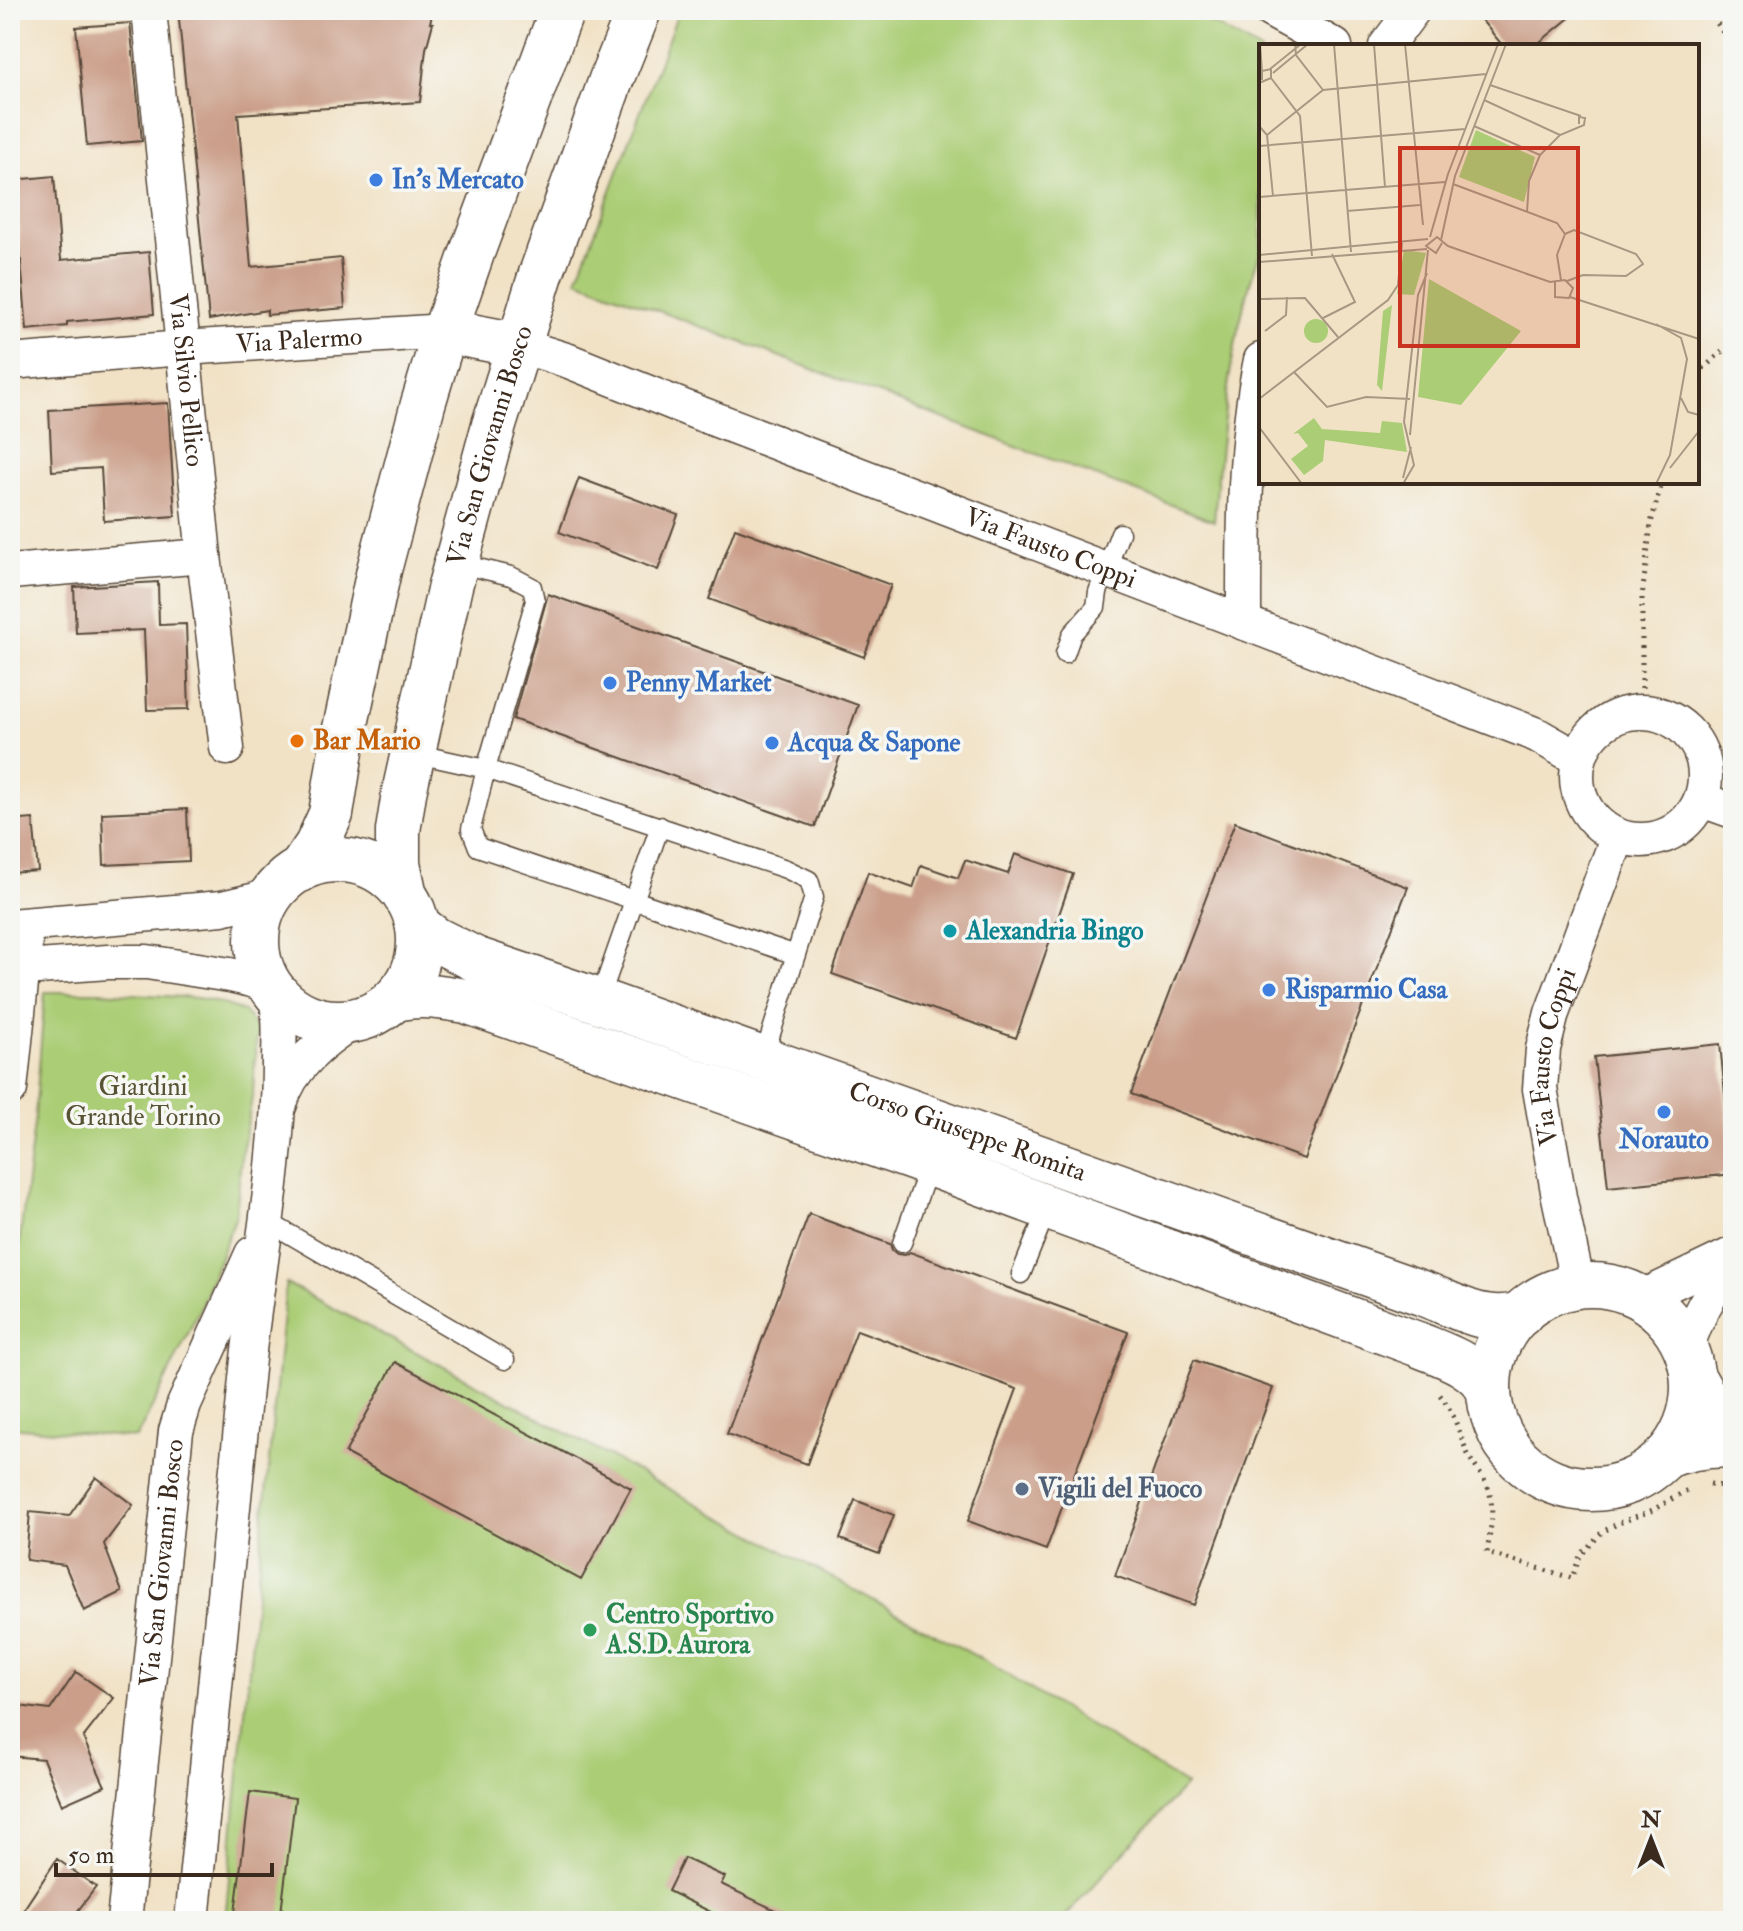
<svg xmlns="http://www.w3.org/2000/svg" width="1743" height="1931" font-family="'IM FELL Double Pica',serif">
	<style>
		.green { fill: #abcd76; stroke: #737c4a; stroke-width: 2 }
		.building { fill: #ca9e89 }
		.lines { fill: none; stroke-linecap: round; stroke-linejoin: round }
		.service-casing { stroke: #564637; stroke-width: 21 }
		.minor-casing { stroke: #564637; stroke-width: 37 }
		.secondary-casing { stroke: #564637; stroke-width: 47 }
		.trunk-casing { stroke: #564637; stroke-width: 47 }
		.path { stroke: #564637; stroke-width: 5; stroke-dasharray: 2 6; stroke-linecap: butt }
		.service { stroke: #fff; stroke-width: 18 }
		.minor { stroke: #fff; stroke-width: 34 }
		.secondary { stroke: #fff; stroke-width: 44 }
		.trunk { stroke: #fff; stroke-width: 44 }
		.shop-dot { fill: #3f7fe0; stroke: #f6f6f2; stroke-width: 3 }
		.food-dot { fill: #e8710a; stroke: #f6f6f2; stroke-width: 3 }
		.culture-dot { fill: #0f9aa8; stroke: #f6f6f2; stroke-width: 3 }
		.service-dot { fill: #5c6f8a; stroke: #f6f6f2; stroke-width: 3 }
		.leisure-dot { fill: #2e9e5b; stroke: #f6f6f2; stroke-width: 3 }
		.labels { text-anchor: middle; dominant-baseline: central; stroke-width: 7; stroke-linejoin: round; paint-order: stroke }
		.shop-label { font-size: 26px; font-weight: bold; fill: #366cbe; stroke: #f6f6f2; text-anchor: start }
		.street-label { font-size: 26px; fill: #3b2a1e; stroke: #f6f6f2 }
		.food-label { font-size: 26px; font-weight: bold; fill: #c56008; stroke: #f6f6f2; text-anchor: start }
		.culture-label { font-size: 26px; font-weight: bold; fill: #0d838f; stroke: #f6f6f2; text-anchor: start }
		.park-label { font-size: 26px; fill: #575334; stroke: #f6f6f2 }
		.service-label { font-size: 26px; font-weight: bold; fill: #4e5e75; stroke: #f6f6f2; text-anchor: start }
		.leisure-label { font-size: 26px; font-weight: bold; fill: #27864d; stroke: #f6f6f2; text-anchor: start }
		.inset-road { fill: none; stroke: #a89883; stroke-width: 2 }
		.view { fill: #c8321e; fill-opacity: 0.15; stroke: #c8321e; stroke-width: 4 }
		.inset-edge { fill: none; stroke: #3b2a1e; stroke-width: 4 }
	</style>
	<rect width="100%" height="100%" fill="#f6f6f2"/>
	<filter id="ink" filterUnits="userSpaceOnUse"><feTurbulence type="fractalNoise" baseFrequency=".0125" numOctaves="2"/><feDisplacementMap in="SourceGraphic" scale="16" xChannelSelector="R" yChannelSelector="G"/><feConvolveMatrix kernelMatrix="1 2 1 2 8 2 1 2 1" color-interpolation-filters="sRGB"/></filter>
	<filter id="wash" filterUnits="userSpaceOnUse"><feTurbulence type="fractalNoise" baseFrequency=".006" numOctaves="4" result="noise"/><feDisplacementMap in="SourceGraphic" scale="32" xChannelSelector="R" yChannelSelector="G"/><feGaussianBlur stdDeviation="1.8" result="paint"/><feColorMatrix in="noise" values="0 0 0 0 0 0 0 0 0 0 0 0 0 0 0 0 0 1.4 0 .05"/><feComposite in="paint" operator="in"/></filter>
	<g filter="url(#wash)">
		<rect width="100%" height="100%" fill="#f1e2c6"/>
		<path class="green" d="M679,10H1188L1261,51V250C1229,337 1222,430 1214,521L577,280Z
			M45,992H100L198,998L223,1004L245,1012L257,1029L253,1093L241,1158L236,1216L198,1313L156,1400L136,1438L10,1427V1320L35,1116Z
			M286,1283L493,1393L985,1661L1186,1785L1061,1921H225Z"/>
		<g id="blocks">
			<path class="building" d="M178,10H433L430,23H433L426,49L420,102L238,114L251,267L341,258L345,308L267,315V310L209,320Z
				M1473,10H1579L1535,46H1503Z
				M130,23L142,141L87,146L76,27Z
				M54,176L61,260L149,252L154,314L67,322V326L27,330L14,180Z
				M168,403L175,516L104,521L101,468L52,471L49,410Z
				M579,478L678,515L658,570L559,532Z
				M735,528L891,585L864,657L709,599Z
				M158,582L159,625L186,624L189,709L147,710L144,630L76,633L74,587Z
				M548,594L858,705L815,827L513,719Z
				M187,809L189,861L104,865L102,813Z
				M33,819L38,871L10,873V821Z
				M1235,822L1408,887L1304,1159L1131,1094Z
				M1015,854L1073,874L1016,1038L832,974L868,872L913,888L921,865L958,878L965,860L1008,874Z
				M1720,1044L1733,1174L1608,1187L1594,1057Z
				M809,1214L890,1244L892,1250L897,1254L905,1255L910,1252L1128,1332L1046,1550L968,1521L1017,1389L857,1330L807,1464L727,1434Z
				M1194,1360L1273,1388L1194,1605L1115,1576Z
				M395,1362L631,1488L581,1580L345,1453Z
				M96,1477L133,1505L104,1544L122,1592L84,1611L65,1565L26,1560L30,1512L69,1516Z
				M855,1500L894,1515L879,1554L840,1539Z
				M76,1672L114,1698L83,1738L105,1786L62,1805L43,1759L10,1756V1705L50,1710Z
				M250,1792L295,1798L280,1921H234Z
				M684,1858L725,1877L721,1884L798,1921H729L668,1891Z
				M57,1859L96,1887L70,1921H16Z"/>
		</g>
	</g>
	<g filter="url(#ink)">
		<use href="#blocks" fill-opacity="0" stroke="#564637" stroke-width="2"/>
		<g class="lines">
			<g class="service-casing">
				<path id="service" d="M457,563L511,576L532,587L535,601L486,769L786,869L809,880L814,897L763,1059
					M1065,654L1072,634L1096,607L1098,592L1120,533
					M413,753L486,769L471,829L478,847L796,955
					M599,1001L660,826
					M267,1221L505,1360
					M902,1243L930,1164
					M1021,1274L1048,1207"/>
			</g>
			<g class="minor-casing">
				<g id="minor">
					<path id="s1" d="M149,10L204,556L227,748"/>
					<path d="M1270,10L1335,46"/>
					<path d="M1386,46L1413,10"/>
					<path id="s2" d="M518,345L569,361L696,412L1537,735L1579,759"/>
					<path id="s3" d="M10,362L183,348L445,331"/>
					<path d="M10,572L204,556"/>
					<path d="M1244,623C1244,535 1243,447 1261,360"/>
					<circle cx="1641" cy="776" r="64"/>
					<path d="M1702,800L1733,811"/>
					<path d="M10,926L222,908L256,900L274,891"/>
					<path d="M10,969L108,962H147L230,975L252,980L271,987"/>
					<path d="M10,1089L25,945"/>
					<path d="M280,1104C289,1067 324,1041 354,1021"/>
					<path id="s4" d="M1578,1286L1559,1197L1540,1089L1543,1049L1552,1013L1618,836"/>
					<path d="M1641,1298L1733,1254"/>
					<path d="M1686,1349C1696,1319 1709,1290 1733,1268"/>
					<path id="s5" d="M124,1921L176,1431L184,1405L252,1254"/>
					<path d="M192,1921C211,1734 228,1546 248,1359C259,1261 279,1163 279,1064C279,1039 282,1016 274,992"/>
				</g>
			</g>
			<g class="secondary-casing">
				<g id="secondary">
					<path d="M445,331L518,345"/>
					<circle cx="338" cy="941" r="81"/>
					<path d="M300,870L317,845L331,814L343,738L379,570L423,404L445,331L473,250L562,10"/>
					<path id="s6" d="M405,896L398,863V831L404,793L450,586L494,425L541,274L611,80L639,10"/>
					<path id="s7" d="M418,926L435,939L475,959L599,1001L1430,1296C1462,1309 1486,1324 1521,1314"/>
					<path d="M396,999C420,993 442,997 466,1001L930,1164L1417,1344C1443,1355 1476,1364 1489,1391"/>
					<circle cx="1591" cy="1387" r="102"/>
				</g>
			</g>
			<g class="trunk-casing">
				<path id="trunk" d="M1693,1377L1705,1398L1733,1428
					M1666,1456C1688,1448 1710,1444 1733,1446"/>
			</g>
			<path class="path" d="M1709,10L1733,49
				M1697,374L1733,342
				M1642,712V597L1651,523L1662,482
				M1440,1395C1455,1414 1458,1430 1467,1452C1472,1464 1481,1473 1487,1485C1496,1506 1490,1531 1487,1553L1572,1578L1580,1556L1602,1532L1619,1523L1653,1510L1689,1489
				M1710,1484L1722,1486L1733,1496"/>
			<use href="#service" class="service"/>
			<use href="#minor" class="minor"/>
			<use href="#secondary" class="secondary"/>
			<use href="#trunk" class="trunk"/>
		</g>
	</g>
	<g class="shop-dot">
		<circle cx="376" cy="180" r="8"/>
		<circle cx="610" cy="683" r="8"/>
		<circle cx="772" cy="743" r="8"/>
		<circle cx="1269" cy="990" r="8"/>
		<circle cx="1664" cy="1112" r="8"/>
	</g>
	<circle class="food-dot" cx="297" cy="741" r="8"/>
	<circle class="culture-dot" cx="950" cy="931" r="8"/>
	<circle class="service-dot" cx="1022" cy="1489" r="8"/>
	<circle class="leisure-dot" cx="590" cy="1630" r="8"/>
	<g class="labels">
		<g class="shop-label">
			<text x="392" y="180">In's Mercato</text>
			<text x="626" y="683">Penny Market</text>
			<text x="788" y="743">Acqua &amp; Sapone</text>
			<text x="1285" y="990">Risparmio Casa</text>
			<text x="1664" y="1140" text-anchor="middle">Norauto</text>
		</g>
		<g class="street-label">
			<text stroke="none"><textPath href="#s3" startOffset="290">Via Palermo</textPath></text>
			<text stroke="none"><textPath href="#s1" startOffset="372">Via Silvio Pellico</textPath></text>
			<text stroke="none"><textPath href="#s6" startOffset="462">Via San Giovanni Bosco</textPath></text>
			<text stroke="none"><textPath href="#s2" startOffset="570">Via Fausto Coppi</textPath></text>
			<text stroke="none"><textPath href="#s4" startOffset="234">Via Fausto Coppi</textPath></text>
			<text stroke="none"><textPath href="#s7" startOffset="588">Corso Giuseppe Romita</textPath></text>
			<text stroke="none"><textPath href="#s5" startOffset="360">Via San Giovanni Bosco</textPath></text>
		</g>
		<g class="food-label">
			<text x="313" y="741">Bar Mario</text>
		</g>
		<g class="culture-label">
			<text x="966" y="931">Alexandria Bingo</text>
		</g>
		<g class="park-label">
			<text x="143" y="1087">Giardini<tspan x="143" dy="30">Grande Torino</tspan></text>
		</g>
		<g class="service-label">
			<text x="1038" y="1489">Vigili del Fuoco</text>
		</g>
		<g class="leisure-label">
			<text x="606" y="1615">Centro Sportivo<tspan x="606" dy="30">A.S.D. Aurora</tspan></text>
		</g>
	</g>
	<g transform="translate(1259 44)">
		<rect width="440" height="440" fill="#f1e2c6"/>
		<path d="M217,86L276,113L265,158L200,133ZM145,206L167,209L155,251L138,250ZM170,235L262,287L202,361L159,353ZM133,261L123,347L118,341L124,267ZM45 287a12 12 0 1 1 24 0a12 12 0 1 1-24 0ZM55,374L63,385L121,389L123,377L143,379L148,408L66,396L64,417L45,431L32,415L49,402L39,389L34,390Z" fill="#abcd76"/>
		<path class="inset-road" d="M1,0L3,27M36,0L37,11L64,46M75,0L92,208M115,0L126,143M146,0L164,181M11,25L42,0M14,29L49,0M12,34L41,72L53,212M0,39L12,34V25L3,27V36M231,41L322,72M225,56L301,91M0,82L8,91L14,152M215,82L281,111M8,91L64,46L227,30M0,102L206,85M194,140L298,179L306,190L315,186L377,210L384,220L367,232L324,231L308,237M0,153L186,138M88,167L161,161M268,168L270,137L281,111L301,91L325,81L326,74L320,73V80M171,193L189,130L239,0M182,196L196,132L247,0M183,199L177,209L167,202L178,193L189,202L291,238L306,236L314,244L310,254L296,253V238M0,211L169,195M0,218L168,205M302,236L298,211L306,190M311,253L440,295M0,255L46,254L79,293M64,274L96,258L73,210M397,280L422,294L428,315L411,411L397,440M6,287L27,271L28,253M35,328L68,363L107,353L151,355M422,354L429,368L440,371M0,355L129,256L139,241L143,199M0,383L43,440M151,391L169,206M411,424L440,387M144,434L152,403M144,440L155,421L145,378L159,251L168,229"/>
		<path class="view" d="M141,104H319V302H141Z"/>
		<rect width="440" height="440" class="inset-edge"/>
	</g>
	<rect width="1743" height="1931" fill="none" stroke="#f6f6f2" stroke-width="40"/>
	<g transform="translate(1651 1839)" stroke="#f6f6f2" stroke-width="6" paint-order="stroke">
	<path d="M0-6L14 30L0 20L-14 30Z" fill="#3b2a1e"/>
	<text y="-12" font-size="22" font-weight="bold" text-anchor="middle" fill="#3b2a1e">N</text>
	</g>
	<path d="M56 1863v12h216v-12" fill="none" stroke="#3b2a1e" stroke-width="4"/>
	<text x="68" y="1863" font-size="24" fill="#3b2a1e" stroke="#f6f6f2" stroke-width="6" paint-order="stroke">50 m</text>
</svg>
